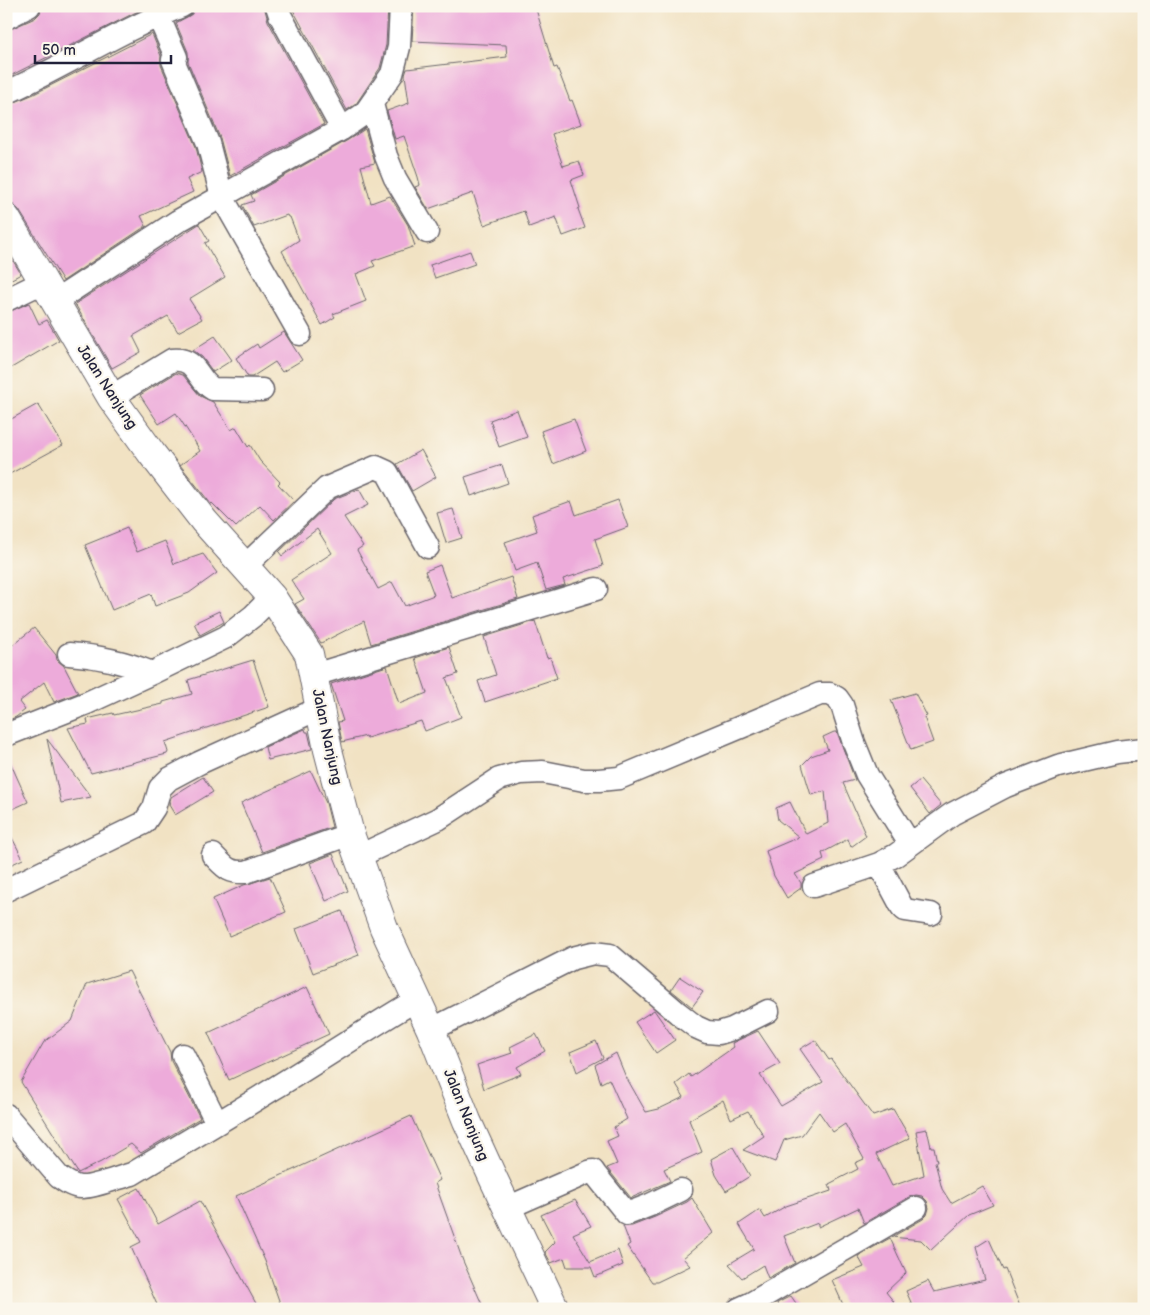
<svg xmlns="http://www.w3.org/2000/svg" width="1150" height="1315" font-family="'Balsamiq Sans',sans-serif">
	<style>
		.building { fill: #edabda }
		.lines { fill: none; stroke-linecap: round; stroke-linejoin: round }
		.minor-casing { stroke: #6a656b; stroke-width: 25 }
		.major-casing { stroke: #6a656b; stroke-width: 30 }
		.minor { stroke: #fff; stroke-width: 22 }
		.major { stroke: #fff; stroke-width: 28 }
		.labels { text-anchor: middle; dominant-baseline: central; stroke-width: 4.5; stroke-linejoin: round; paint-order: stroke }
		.street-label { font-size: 15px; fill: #22223b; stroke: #fbf7ec }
	</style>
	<rect width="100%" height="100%" fill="#fbf7ec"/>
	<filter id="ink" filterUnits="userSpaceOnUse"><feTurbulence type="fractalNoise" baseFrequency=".02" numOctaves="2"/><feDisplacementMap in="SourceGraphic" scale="10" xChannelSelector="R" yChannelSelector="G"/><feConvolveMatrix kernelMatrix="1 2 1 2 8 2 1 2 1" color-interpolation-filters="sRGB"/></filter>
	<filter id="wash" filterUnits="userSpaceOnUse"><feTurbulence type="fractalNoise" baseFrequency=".0096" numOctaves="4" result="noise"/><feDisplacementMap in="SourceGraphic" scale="20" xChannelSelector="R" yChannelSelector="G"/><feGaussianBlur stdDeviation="1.12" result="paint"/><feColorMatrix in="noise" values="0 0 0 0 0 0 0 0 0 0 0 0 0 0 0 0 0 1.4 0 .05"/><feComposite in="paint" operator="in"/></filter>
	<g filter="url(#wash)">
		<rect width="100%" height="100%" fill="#f1e2c3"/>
		<g id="blocks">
			<path class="building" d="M42,6H148L6,78V31L35,18L40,13Z
				M195,6H264L268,21L324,124L230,176L220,138L188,62V52L176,23L192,14Z
				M291,6H388L386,45L380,68L356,104L347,110Z
				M414,6H430V8L535,6L554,68L557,67L570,101L572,100L581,124L552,134L563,166L579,161L584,175L571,180L580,208L578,209L585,228L563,236L556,217L529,227L524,211L484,225L473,193L428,209L415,187L420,185L418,177L404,136L395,139L387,111L409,103L405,75L407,69L507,57L506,45L412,41Z
				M152,34L161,56V65L196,147L202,172L187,179L193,192L141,216L146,226L63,281L19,210L14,205L6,202V106L34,94Z
				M365,129L375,163L361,166L371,203L390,196L408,225L415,246L372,261L375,266L356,274L366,301L333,314L335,317L322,325L282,251L299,240L290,217H288L287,215L254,227L242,205L254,201L251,195L348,140Z
				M199,224L209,241L205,243L225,277L189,299L202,319L178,332L168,316L133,336L141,352L112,368L75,304Z
				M6,249L21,274L6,282Z
				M470,251L475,264L435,278L430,265Z
				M29,303L39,324L47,320L59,340L6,371V313Z
				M284,332L302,360L282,372L275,362L252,377H248L236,358L257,344L259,348Z
				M215,336L232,360L213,372L202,357L193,350Z
				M176,373L183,375L200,396L213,402L231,430L236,427L248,447L250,445L260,461L280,482L278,484L294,501L274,520L260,505L236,527L212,503L211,504L180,465L200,451L195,442L176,413L159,424L140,395Z
				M38,404L63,445L6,476V422Z
				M517,410L527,437L499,447L490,420Z
				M574,419L586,451L553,464L541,431Z
				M421,450L436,477L412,491L397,464Z
				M502,465L508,483L471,496L465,477Z
				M359,489L368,505L344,517L363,546L357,550L378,589L392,582L405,606L434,595L425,571L440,565L452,598L511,577L518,599L371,644L364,621L321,643L295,604L304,599L291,580L332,553L317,529L282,556L279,552L334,499Z
				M618,500L628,527L595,539L603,566L563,579L565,585L546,590L537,563L515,571L505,542L537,531L532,515L571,501L576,515Z
				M453,509L462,538L446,543L437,513Z
				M127,528L137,552L165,541L174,564L203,554L217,573L189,593L155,606L151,594L112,610L85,545Z
				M219,611L224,622L200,635L194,623Z
				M535,621L547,658L550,657L557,678L485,702L478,681L496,675L484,637Z
				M34,628L56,655L57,660L64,666L78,693L54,702L44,682L19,702L25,710L16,717L6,721V650Z
				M449,647L458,674L446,678L461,717L425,731L421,721L367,738L366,736L342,742L338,722L343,721L331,684L387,666L399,704L427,693L415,658Z
				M253,660L269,707L165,742L168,752L167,754L91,773L68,728L88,724L87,719L113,713L114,715L163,704V702L192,694L188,680Z
				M915,693L927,716L924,717L933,742L911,750L891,700Z
				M305,729L306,732H308L312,749L268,760L265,747Z
				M834,732H837L855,780L843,783L866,836L851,847L848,839L822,853L824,860L795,874L801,883V888L787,898L774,876L766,851L799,837L778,820L776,808L790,802L806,834L828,823L825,791L811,795L802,765L811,756L828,750L823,737Z
				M47,739L91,797L61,803Z
				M6,753L28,802L6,812Z
				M311,771L326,803L332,827L262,852L241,803Z
				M203,777L213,792L175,815L169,805L171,797Z
				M920,780L941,805L930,814L910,788Z
				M6,826L23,859L6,867Z
				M333,854L348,891L326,901L310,863Z
				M270,877L286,912L229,936L213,899L244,885Z
				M342,911L359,955L313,973L296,929Z
				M129,971L170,1052L171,1061L200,1118L141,1153L131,1144L101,1162L78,1173L21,1082L44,1042L72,1021L87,984Z
				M680,977L703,992L692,1007L671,990Z
				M307,987L329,1034L229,1080L208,1033Z
				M654,1010L675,1040L656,1053L635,1022Z
				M758,1031L780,1064L760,1075L781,1106L823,1082L800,1049L815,1040L829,1060L831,1059L873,1116L893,1109L910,1138L876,1154L892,1186L924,1175L916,1131L927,1129L931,1147H934L937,1162H935L942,1189L951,1203L982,1186L993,1205L969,1215L931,1250L921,1240L892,1237L923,1219L927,1215L929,1208L927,1201L922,1196L916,1195L909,1197L864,1223L858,1208L818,1227V1223L784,1236L795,1263L768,1278L763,1265L742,1278L729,1264L754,1249L739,1224L760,1210L765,1218L786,1206L831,1191L829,1184L858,1169L855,1163L864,1159L845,1124L833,1132L819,1112L802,1135L784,1140L775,1162L743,1150L764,1136L748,1111L731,1119L723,1100L689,1120L702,1152L664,1169L670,1181L631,1198L607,1168L617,1164L607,1141L618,1136L614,1127L627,1119L609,1079L601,1083L595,1065L616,1053L625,1075L646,1112L659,1109L684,1097L676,1084L689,1074L691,1077L734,1047L732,1043Z
				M536,1034L545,1051L517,1067L521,1074L484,1089L477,1065L512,1053L510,1047Z
				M596,1041L603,1058L577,1072L570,1052Z
				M411,1116L440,1180L435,1183L463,1261L484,1309H282L265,1261L236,1196Z
				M733,1147L750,1176L726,1191L716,1175L711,1159Z
				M139,1188L158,1224L200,1201L259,1309H159L131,1247L141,1242L118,1199Z
				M692,1198L713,1233L683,1258L690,1266L657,1282H652L627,1246L630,1244L623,1226H632L655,1217L687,1202Z
				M575,1200L591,1226L573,1234L590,1262L618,1250L623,1265L595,1277L591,1267H567L564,1258L551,1263L545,1252L555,1242L541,1215Z
				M890,1238L906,1273L886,1292L894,1302L880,1309H845L832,1280L864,1267L858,1256Z
				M989,1239L1003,1270L1005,1269L1021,1309H914L906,1291L928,1281L934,1292L985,1280L976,1247Z
				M791,1296L800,1309H779L777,1303Z"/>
		</g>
	</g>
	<g filter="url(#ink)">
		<use href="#blocks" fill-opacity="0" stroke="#6a656b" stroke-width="1"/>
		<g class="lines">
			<g class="minor-casing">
				<path id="minor" d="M277,6L280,15L342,129
					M158,15L176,57L173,60L208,143L222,197L300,334
					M6,18L29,6
					M6,93C65,66 121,30 182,6
					M372,104L386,156L395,178L427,232
					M6,300L43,282
					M54,302L178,221L342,129L365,113L392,74L399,47L401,6
					M111,397L172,360C198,357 196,380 213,389L262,390
					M244,567L327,488L376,467L387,472L428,547
					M69,654C99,656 125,662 152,673
					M314,675L596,589
					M6,735L87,703L152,673L226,637L253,616L272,597
					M213,855C225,867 228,873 246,872L350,834
					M357,857L438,819L499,779L521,773L543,772L584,780H599L619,778L820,694H830L837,698L842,705L854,743L867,775L910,844
					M879,864L902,907L905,910L931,914
					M814,886L879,864L896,855L952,814L1006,786L1058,766L1117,752L1144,749
					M6,890L144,823L154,808L160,788L169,779L199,763L320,708
					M431,1030L573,958L593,953L610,955L678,1013L696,1027L707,1032L719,1033L732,1029L768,1011
					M183,1055L217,1123
					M6,1115L59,1177C65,1181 73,1187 81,1187C92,1188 120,1177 132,1174C179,1146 227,1118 273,1089C321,1060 368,1028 416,1000
					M507,1208L589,1172L593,1171L595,1174L627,1214L650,1205L681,1190
					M739,1309L750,1304L916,1208"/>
			</g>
			<g class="major-casing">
				<path id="major" d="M6,218L111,397L152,454L204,521L272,597L309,654L328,750L350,834L384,928L431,1030L467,1121L494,1180L555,1309"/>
			</g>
			<use href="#minor" class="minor"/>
			<use href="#major" class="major"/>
		</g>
	</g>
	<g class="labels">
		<g class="street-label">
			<text transform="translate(107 387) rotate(57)">Jalan Nanjung</text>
			<text transform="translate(327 737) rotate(78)">Jalan Nanjung</text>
			<text transform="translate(466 1115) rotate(68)">Jalan Nanjung</text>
		</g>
	</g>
	<rect width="1150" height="1315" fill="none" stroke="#fbf7ec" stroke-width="25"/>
	<path d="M35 55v8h136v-8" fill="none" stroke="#22223b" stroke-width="2.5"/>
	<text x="42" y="55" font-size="15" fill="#22223b" stroke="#fbf7ec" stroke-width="4" paint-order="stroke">50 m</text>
</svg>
